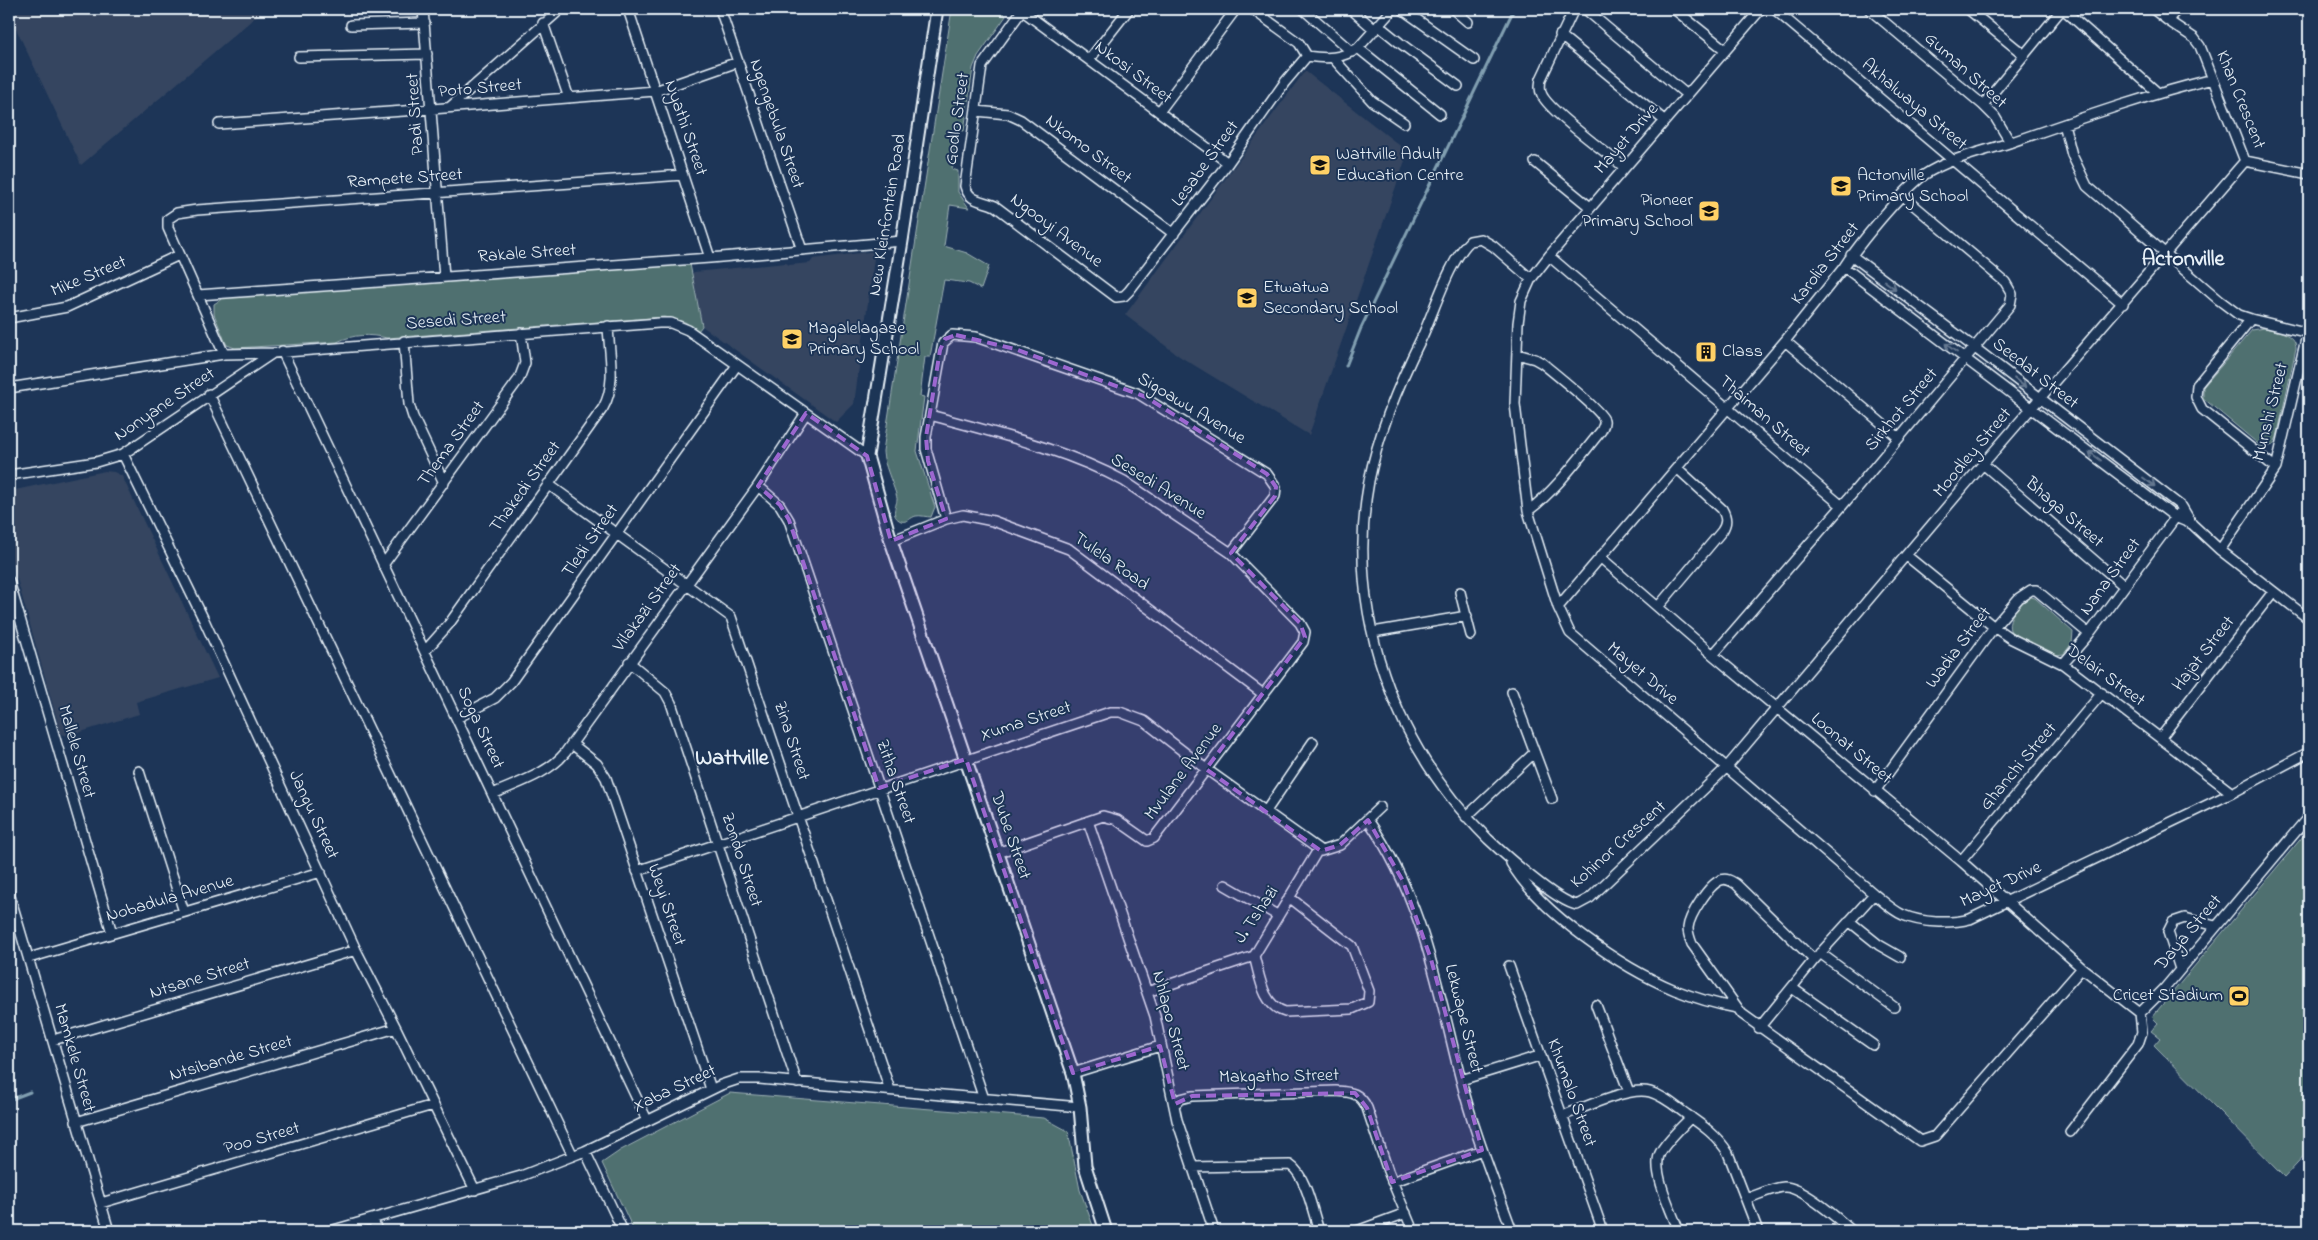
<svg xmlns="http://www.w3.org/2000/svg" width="2318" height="1240" font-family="'Indie Flower',sans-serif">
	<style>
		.built { fill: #344560 }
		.green { fill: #50706f; stroke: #9cb0b4 }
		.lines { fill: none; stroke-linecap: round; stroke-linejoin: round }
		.stream { stroke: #819fb1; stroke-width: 3 }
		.minor-casing { stroke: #e8f1f8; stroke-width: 12 }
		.tertiary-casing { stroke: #e8f1f8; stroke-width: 15 }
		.minor { stroke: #1d3557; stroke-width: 9 }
		.tertiary { stroke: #1d3557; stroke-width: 11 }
		.oneway { stroke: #64778f }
		.marked { fill: #9c67d0; fill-opacity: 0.2; stroke: #9c67d0; stroke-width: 4; stroke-dasharray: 10 6; stroke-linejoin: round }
		.labels { text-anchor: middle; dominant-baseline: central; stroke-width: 4; stroke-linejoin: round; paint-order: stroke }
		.street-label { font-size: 18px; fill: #e8f1f8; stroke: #1d3557 }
		.poi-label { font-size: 18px; fill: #e8f1f8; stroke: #1d3557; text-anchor: start }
		.district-label { font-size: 22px; font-weight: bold; fill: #e8f1f8; stroke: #1d3557 }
	</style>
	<rect width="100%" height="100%" fill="#1d3557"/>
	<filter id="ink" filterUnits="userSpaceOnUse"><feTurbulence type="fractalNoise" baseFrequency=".02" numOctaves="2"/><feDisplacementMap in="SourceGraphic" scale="10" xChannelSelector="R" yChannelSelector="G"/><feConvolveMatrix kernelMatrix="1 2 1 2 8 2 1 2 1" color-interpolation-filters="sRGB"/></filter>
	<g filter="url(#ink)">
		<path class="built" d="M9,9H265L81,165L9,14Z
			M1305,71L1408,152L1309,435L1179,356L1125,315Z
			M875,251L854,404L836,422L702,326L692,274L694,272L786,263L789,265L810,263L813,259Z
			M105,471L114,472L122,476L218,678L136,702L139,714L68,736L61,734L9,551V487L15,490Z"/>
		<path class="green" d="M952,9H998L1006,16L978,56L973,68L964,131L958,130L952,169L958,171V192L969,208L950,205L944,246L967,253L989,266L981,289L969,283L944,280L930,357H925L920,396L924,397L917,451L935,507L931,517C927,517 920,515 916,516C911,517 907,523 901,521C890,516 896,507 897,500C898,494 883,465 883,451Z
			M690,264L702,326L698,331L685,322L664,317L387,338C369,334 354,334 337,342L235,348L227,345L225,341L214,314V304L223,298Z
			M2265,328C2277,331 2296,333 2296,348L2277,437L2273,445L2263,448L2203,398V387L2252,330Z
			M2031,597L2035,598L2073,632L2072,643L2064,654L2055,655L2011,632C2004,620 2020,602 2031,597Z
			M2309,829V1150L2284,1177L2154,1045L2160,1038L2151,1031L2158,1023L2152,1017Z
			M730,1093L1044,1118L1068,1131L1080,1190L1095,1231H634L602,1163L621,1150Z"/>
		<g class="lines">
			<path class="stream" d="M1346,366L1361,328L1514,9
				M9,1100L30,1092"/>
			<g class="minor-casing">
				<path id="minor" d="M423,9L444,277
					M628,9L710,258
					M720,9L802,250
					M1020,9L1228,163
					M1023,9L982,66L965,186C969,202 982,200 995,206L1116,297L1124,296L1129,291L1228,163L1285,82L1307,56
					M1252,9L1299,43L1307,56
					M1303,9L1352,52
					M1351,9L1375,30
					M1402,9L1474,60
					M1453,9L1468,22
					M1574,9L1541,79C1540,85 1539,89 1542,95C1550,112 1607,153 1624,167
					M1585,9L1687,95
					M1674,9L1724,49
					M1761,9L1549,256L1531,279L1521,301L1518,323L1515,404L1528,511L1558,607L1570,633L1874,894C1883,901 1892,910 1903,915C1922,923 1950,924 1970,919L2232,793L2309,752
					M1774,9L2123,304
					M1869,9L1983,105L1995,117L2010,142
					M1968,9L2023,54
					M2063,9L2158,93
					M2153,9L2167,20
					M2178,9L2167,20L2194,38L2200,46L2245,161L2309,174
					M543,23L569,98
					M351,25L425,23
					M1379,26L1400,43L1458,86
					M1560,35L1665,121
					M1358,48L1440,114
					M1307,56C1327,59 1341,59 1358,48L1393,9
					M299,57L427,54
					M1333,58L1372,101L1404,123
					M1089,60L1129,9
					M1983,105L2062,9
					M450,107L561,9
					M976,111L1008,114L1021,120L1174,234
					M1159,112L1236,9
					M219,124L432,109L655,91L738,62
					M2064,124L2072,155L2087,186L2219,300L2239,315L2251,319L2309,333
					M1535,162L1590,207
					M1851,255L1975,348L2182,507L2192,524L2220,550L2309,619
					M1549,256L1842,506
					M1844,267L2175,517L2192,524
					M1531,279L1493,246L1481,239L1470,241C1449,261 1435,309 1422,337C1399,383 1379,430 1369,481C1345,613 1394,746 1488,839C1504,854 1557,902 1577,905L1590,898L1727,767L1983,464L2245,161
					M198,295L710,258L902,241
					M9,318L67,307L179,255
					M2251,319L2197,385L2196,397L2202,409L2276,468
					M404,341L409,404L413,417L444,483
					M1785,341L1899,438
					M282,351L647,1120
					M224,354L168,228V219L177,213L197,210L683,175
					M1517,354L1535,359L1542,363C1553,372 1601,410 1604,420C1605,424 1603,427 1601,431C1578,459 1557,489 1528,511
					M9,388L224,354L273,353L659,323H671L688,330L867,456
					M209,394L573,1156
					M930,415C995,433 1065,449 1124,481L1231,553L1300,623L1305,632L1303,642L1154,838L1147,841L1117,820L1103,816L997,853
					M123,454L204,620L356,950L396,1028L475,1190
					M1983,464L2124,586
					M9,475L96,462L123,454L273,353
					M548,484L731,617L890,1090
					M758,486L780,505L789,520L984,1099
					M946,519L926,449V437L943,343L952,335L976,337L1137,393L1267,474L1276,487L1275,496L1231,553
					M891,541L946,519L963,515L993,521L1069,549L1263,694
					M2220,550L2276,468L2309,326
					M1907,556L1994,627L2010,638L2063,664L2232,793
					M1600,557L1713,655L1961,861L2082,968L2140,1013
					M383,565L519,379L525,363L521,333
					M9,581L112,933
					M1460,592L1471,635
					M1558,607L1785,341L1844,267C1858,245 1903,190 1924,175C1948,159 1981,152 2009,143C2076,120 2143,96 2213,79
					M1658,607L1722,531C1727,523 1727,518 1722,509L1677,468
					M1373,632L1467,616
					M425,651L449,624L603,408C617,384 609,353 608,326
					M1713,655L1842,506L2010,305L2012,294L2005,282L1903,196
					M629,662L665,692L671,703L797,1083
					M2063,664L2089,634L2178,514
					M1512,692L1552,799
					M457,718L495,698L511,682L737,365
					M2161,737L2273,592
					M572,744L597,764L606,778L711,1089
					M139,771L184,912
					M1875,791L1994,627L2019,598L2031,590H2036L2089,634
					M493,794C517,783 548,774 565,753L758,486L806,413
					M1266,811L1313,742
					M1466,817L1534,753
					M1368,820C1423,898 1438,990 1461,1080C1474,1132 1494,1181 1512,1231
					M1088,821L1155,1016L1177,1120L1214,1231
					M1961,861L2102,693
					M1511,863C1539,912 1622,968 1675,990C1695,998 1715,1004 1737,1008
					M637,871L1110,712H1120L1144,721L1206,769L1321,851L1340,845L1380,807
					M1225,885L1277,915
					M9,893L109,1231
					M1849,921L1879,945L1900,957
					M1820,953L1894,1007
					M1254,956C1260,976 1262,1005 1285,1012L1352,1009L1368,1002L1369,991L1352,946L1289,897
					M29,958L321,872
					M1814,960L1736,884C1731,881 1727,878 1721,880C1709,884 1689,916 1688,928C1688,934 1690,939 1692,944L1742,1014L1920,1141L1935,1136L2082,968
					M1509,966L1603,1231
					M2180,969L2168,932L2173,922L2185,918L2215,926
					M1792,988L1873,1045
					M1147,992L1254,956L1318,850
					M1596,1005L1629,1092
					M2140,1013L2164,989L2309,816
					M1759,1028L1814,960L1874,894
					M53,1040L356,950
					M1073,1073L1160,1046
					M1461,1080L1539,1056
					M1175,1104L1180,1099L1192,1096L1336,1091C1352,1092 1360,1093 1367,1108L1388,1171L1413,1231
					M1562,1116C1583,1108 1629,1086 1650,1092C1664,1096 1675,1106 1686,1114C1702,1125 1718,1136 1728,1153L1758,1231
					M76,1122L396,1028
					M2070,1132L2138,1044L2142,1032L2140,1013
					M585,1151L623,1231
					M1192,1167L1290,1165C1306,1175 1313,1213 1319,1231
					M1392,1182L1482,1150
					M1746,1199C1758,1195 1771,1188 1784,1187C1802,1186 1838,1219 1852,1231
					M101,1203L433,1105
					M373,1219L377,1231
					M330,1231L521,1176L585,1151L721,1085L739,1079H759L1080,1107
					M1357,1231L1406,1213
					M1679,1231C1672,1213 1651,1170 1660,1153C1667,1140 1681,1128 1691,1117"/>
			</g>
			<g class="tertiary-casing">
				<path id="tertiary" d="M937,9L902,241L867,456L891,541L1073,1073L1080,1107L1085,1166L1106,1231"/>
			</g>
			<use href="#minor" class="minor"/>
			<use href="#tertiary" class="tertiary"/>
		</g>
		<defs><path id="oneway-shaft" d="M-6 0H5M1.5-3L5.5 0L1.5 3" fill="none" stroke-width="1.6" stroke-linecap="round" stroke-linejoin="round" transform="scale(1.25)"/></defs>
		<g class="oneway">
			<use href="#oneway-shaft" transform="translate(1890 285) rotate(37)"/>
			<use href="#oneway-shaft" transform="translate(1951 348) rotate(-143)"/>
			<use href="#oneway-shaft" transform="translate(2020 383) rotate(38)"/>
			<use href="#oneway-shaft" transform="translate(2095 456) rotate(-143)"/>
			<use href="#oneway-shaft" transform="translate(2149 482) rotate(37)"/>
		</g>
	</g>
	<path class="marked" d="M956,335L1015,349L1146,397L1267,474L1276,487L1275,496L1231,553L1300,623L1305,637L1206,769L1321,851L1340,845L1368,820L1403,881L1431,959L1482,1150L1392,1182L1367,1108L1355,1093L1192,1096L1175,1104L1160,1046L1073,1073L966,759L879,788L789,520L780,505L758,486L806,413L867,456L891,541L946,519L928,461L926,437L940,350L945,339Z"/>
	<defs>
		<g id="school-square" transform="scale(1.125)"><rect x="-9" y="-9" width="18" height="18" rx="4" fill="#ffd166" stroke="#1d3557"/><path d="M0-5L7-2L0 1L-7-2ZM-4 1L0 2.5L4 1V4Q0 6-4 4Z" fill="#111"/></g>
		<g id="building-square" transform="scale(1.125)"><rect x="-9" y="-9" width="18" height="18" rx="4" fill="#ffd166" stroke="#1d3557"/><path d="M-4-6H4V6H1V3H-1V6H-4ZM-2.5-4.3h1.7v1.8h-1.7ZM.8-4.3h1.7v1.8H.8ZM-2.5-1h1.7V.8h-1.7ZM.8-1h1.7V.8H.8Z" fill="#111"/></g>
		<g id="stadium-square" transform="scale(1.125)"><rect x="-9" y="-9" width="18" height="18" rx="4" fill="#ffd166" stroke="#1d3557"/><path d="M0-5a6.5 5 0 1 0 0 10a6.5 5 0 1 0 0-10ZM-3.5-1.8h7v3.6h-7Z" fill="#111"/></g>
	</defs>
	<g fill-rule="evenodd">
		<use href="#school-square" x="1320" y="165"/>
		<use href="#school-square" x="1841" y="186"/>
		<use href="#school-square" x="1709" y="211"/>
		<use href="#school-square" x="1247" y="298"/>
		<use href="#school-square" x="792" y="339"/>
		<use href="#building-square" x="1706" y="352"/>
		<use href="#stadium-square" x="2239" y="996"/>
	</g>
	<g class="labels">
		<g class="street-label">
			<text transform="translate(1965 71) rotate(42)">Guman Street</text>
			<text transform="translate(1133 73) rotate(37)">Nkosi Street</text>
			<text transform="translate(480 89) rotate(-5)">Poto Street</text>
			<text transform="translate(2240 100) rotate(68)">Khan Crescent</text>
			<text transform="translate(1914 105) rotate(40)">Akhalwaya Street</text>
			<text transform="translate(416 114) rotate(-94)">Padi Street</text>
			<text transform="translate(958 119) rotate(-82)">Godlo Street</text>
			<text transform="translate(776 124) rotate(71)">Ngengebula Street</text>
			<text transform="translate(685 128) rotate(71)">Nyathi Street</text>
			<text transform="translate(1627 139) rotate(-49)">Mayet Drive</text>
			<text transform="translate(1088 150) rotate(37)">Nkomo Street</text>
			<text transform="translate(1206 164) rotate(-54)">Lesabe Street</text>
			<text transform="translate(405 179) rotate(-4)">Rampete Street</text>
			<text transform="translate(888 215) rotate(-81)">New Kleinfontein Road</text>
			<text transform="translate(1056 231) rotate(37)">Ngooyi Avenue</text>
			<text transform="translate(527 254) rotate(-4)">Rakale Street</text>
			<text transform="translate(1826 264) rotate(-52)">Karolia Street</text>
			<text transform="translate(89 277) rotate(-23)">Mike Street</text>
			<text transform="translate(456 321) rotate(-4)">Sesedi Street</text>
			<text transform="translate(2035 374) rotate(38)">Seedat Street</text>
			<text transform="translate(165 405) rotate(-34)">Nonyane Street</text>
			<text transform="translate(1191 409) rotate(31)">Sigoawu Avenue</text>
			<text transform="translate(1902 410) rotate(-50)">Sirkhot Street</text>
			<text transform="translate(2271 412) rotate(-76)">Munshi Street</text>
			<text transform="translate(1764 417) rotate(41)">Thaiman Street</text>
			<text transform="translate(452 444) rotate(-54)">Thema Street</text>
			<text transform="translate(1973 453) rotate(-50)">Moodley Street</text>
			<text transform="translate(526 487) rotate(-54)">Thakedi Street</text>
			<text transform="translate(1158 487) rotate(32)">Sesedi Avenue</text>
			<text transform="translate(2064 513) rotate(41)">Bhaga Street</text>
			<text transform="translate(591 541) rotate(-55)">Tledi Street</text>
			<text transform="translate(1111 562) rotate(35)">Tulela Road</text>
			<text transform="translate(2111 577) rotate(-54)">Nana Street</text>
			<text transform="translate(648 608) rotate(-54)">Vilakazi Street</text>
			<text transform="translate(1959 648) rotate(-53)">Wadia Street</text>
			<text transform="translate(2204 654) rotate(-52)">Hajat Street</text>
			<text transform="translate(1642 674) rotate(40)">Mayet Drive</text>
			<text transform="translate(2105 676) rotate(36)">Delair Street</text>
			<text transform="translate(1026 722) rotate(-18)">Xuma Street</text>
			<text transform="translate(480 728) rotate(65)">Soga Street</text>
			<text transform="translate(791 741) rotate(72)">Zina Street</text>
			<text transform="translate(1851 749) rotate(40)">Loonat Street</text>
			<text transform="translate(76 752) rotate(74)">Mallele Street</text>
			<text transform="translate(2019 767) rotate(-50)">Ghanchi Street</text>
			<text transform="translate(1184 772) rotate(-53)">Mvulane Avenue</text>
			<text transform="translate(895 782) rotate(71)">Zitha Street</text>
			<text transform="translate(313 815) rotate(65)">Jangu Street</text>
			<text transform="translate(1010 836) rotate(71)">Dube Street</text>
			<text transform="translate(1619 845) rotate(-42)">Kohinor Crescent</text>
			<text transform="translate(741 860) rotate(72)">Zondo Street</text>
			<text transform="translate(2001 885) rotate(-25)">Mayet Drive</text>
			<text transform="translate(170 899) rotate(-16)">Nobadula Avenue</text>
			<text transform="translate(666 905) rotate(71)">Weyi Street</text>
			<text transform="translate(1257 915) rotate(-56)">J. Tshazi</text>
			<text transform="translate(2189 933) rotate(-50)">Daya Street</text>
			<text transform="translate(200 979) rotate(-17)">Ntsane Street</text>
			<text transform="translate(1463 1019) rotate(76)">Lekwape Street</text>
			<text transform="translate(1170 1021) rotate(75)">Nhlapo Street</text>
			<text transform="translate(74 1058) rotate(74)">Mamkele Street</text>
			<text transform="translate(231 1059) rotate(-16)">Ntsibande Street</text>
			<text transform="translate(1279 1077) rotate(-1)">Makgatho Street</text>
			<text transform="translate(675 1089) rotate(-25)">Xaba Street</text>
			<text transform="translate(1571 1093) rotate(70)">Khumalo Street</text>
			<text transform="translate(262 1139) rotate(-16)">Poo Street</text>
		</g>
		<g class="poi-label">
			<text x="1336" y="155">Wattville Adult<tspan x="1336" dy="21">Education Centre</tspan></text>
			<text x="1857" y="176">Actonville<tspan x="1857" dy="21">Primary School</tspan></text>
			<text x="1693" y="201" text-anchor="end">Pioneer<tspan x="1693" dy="21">Primary School</tspan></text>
			<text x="1263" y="288">Etwatwa<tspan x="1263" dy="21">Secondary School</tspan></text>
			<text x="808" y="329">Magalelagase<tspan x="808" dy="21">Primary School</tspan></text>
			<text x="1722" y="352">Class</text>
			<text x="2223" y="996" text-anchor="end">Cricet Stadium</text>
		</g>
		<g class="district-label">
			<text x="2183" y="260">Actonville</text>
			<text x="732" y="759">Wattville</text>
		</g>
	</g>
	<rect width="2318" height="1240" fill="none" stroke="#1d3557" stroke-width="30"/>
	<rect x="15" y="15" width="2288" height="1210" fill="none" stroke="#e8f1f8" stroke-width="2" filter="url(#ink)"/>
</svg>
